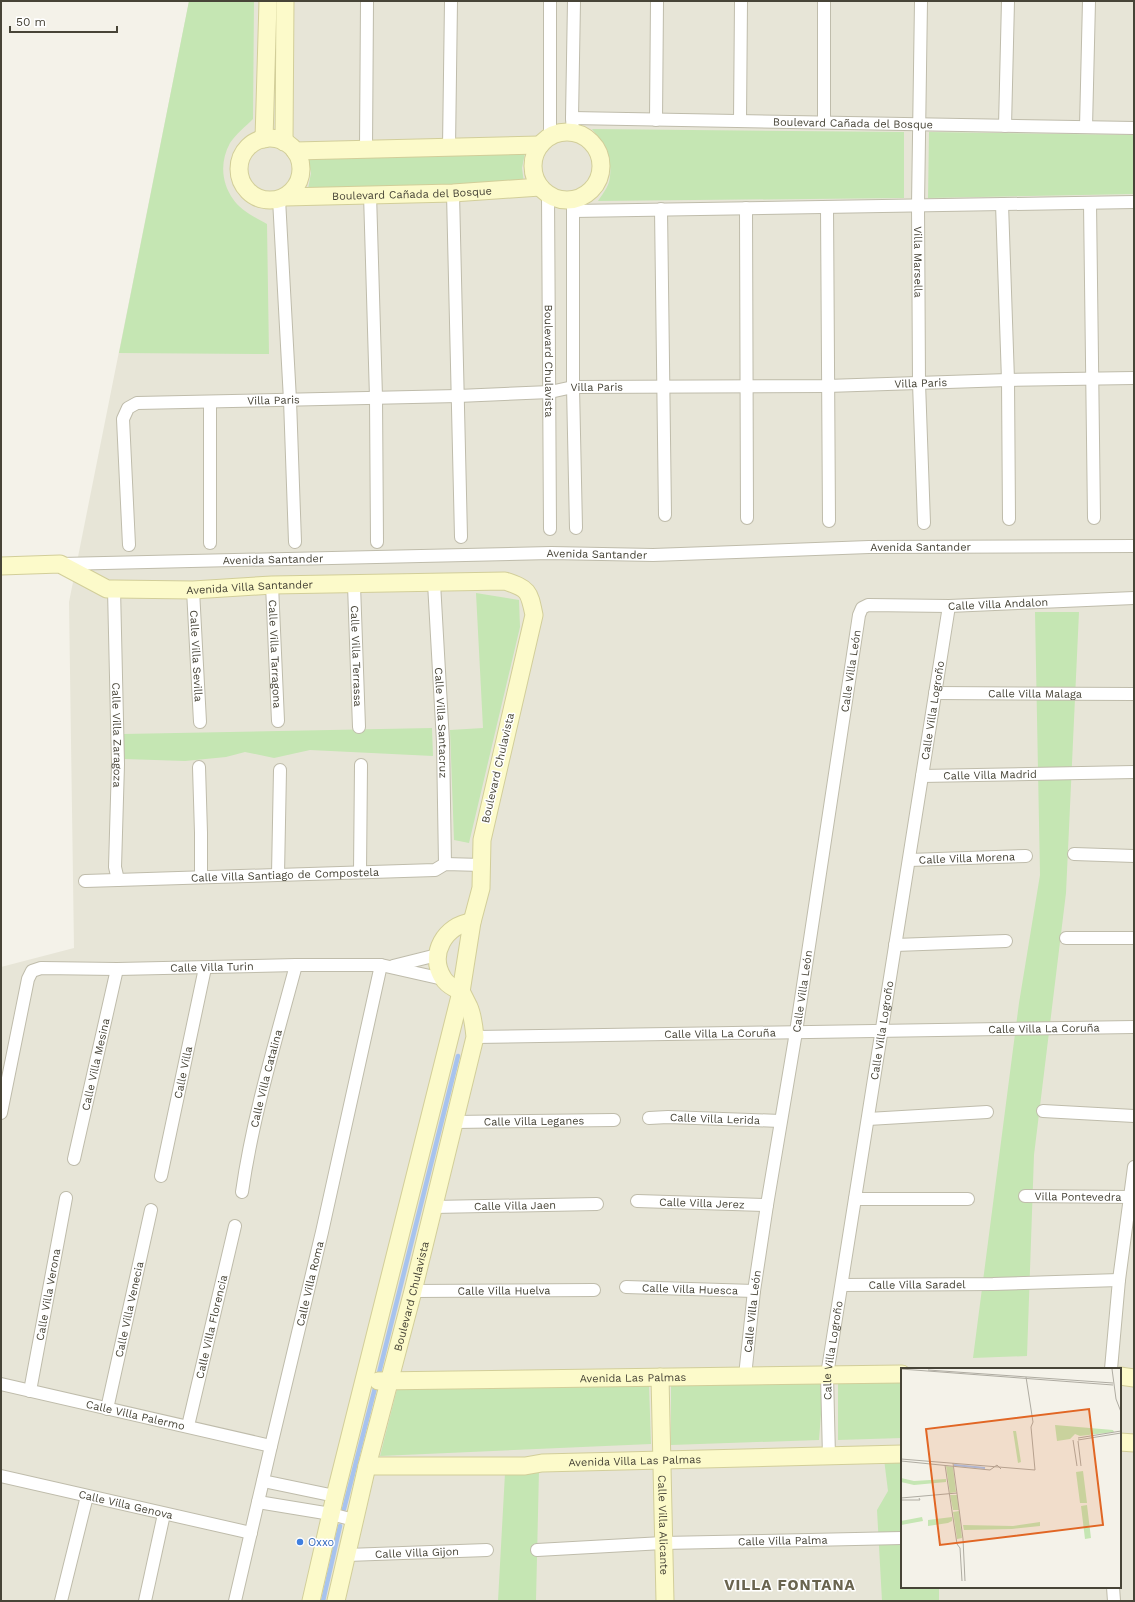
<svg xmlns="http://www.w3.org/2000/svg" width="1135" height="1602" font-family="'Work Sans',sans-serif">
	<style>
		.residential { fill: #e7e5d7; fill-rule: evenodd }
		.green { fill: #c5e6b3 }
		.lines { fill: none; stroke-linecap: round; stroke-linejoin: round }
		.stream { stroke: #a7c3ee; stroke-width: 4.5 }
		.street-casing { stroke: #bfbcab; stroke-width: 14 }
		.secondary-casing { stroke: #d2ce99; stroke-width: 19 }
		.street { stroke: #fff; stroke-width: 12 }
		.secondary { stroke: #fcfaca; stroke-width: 17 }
		.shop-dot { fill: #3f7fe0; stroke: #fff; stroke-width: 1.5 }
		.labels { text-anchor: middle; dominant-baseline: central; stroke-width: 3; stroke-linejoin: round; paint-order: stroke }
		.street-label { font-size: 11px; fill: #474437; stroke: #fff }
		.shop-label { font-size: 11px; fill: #366cbe; stroke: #fff; text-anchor: start }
		.district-label { font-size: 15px; font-weight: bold; letter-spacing: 1px; fill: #69644f; stroke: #fff }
		.inset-river { fill: none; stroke: #a7c3ee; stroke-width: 2 }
		.inset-road { fill: none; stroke: #afaca2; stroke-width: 1 }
		.view { fill: #e16624; fill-opacity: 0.15; stroke: #e16624; stroke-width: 2 }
		.inset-edge { fill: none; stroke: #474437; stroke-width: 2 }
	</style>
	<rect width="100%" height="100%" fill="#f4f2e9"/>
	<path class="residential" d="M189,1H1134V1601H1V967L74,948L69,602ZM902,1369H1120V1587H902Z"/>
	<path class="green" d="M189,1H254L253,119C246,126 236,134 230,143C220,161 221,182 233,199C240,210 256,218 267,224L269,354L119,353Z
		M592,129L904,132V198L598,201C601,196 607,189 609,182C614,161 605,146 592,129Z
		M929,132L1134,135V194L928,198Z
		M525,153L522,168L524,183L308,189L311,173L307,154Z
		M476,593L519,600L520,627L469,843L454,840L450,730L483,728Z
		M1035,612H1079L1066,893L1034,1155L1027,1356L973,1358L1019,1003L1040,875Z
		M432,728L433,756L310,750L274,758L245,752L226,757L185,761L124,759L123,734Z
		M838,1378L902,1379V1438L838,1440Z
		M671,1382L820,1383L822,1401L819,1440L671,1445Z
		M649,1385L651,1444L380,1456L397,1389Z
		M884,1459H902V1587H939V1601H882L877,1510L888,1491Z
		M539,1470L536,1601H498L505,1473Z"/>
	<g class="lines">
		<path class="stream" d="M379,1373L458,1056
			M344,1509L375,1388
			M323,1601L340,1526"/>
		<g class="street-casing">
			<g id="street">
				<path d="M550,1V136"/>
				<path id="s1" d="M921,1L918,205L919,383L924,523"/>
				<path id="s2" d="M572,118L1134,128"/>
				<path d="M656,120L657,1"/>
				<path d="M740,121L741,1"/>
				<path d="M824,122V1"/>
				<path d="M1005,126L1008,1"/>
				<path d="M1086,127L1089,1"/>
				<path d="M573,133L572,118L574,1"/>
				<path d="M449,147L451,1"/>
				<path d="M366,149L367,1"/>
				<path d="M453,193L461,537"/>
				<path d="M370,194L376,397L377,542"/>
				<path id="s3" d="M548,194L550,529"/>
				<path d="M279,199L290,400L295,542"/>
				<path d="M573,199V387L576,528"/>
				<path d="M1090,203L1094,518"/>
				<path d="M1002,204L1008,380L1009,519"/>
				<path d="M827,207L829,521"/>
				<path d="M746,208L747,518"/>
				<path d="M661,209L665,515"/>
				<path d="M573,211L1134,202"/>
				<path d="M210,543V402"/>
				<path id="s4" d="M129,545L123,419L128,408L137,403L458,396L550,392L573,387L827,386L1008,380L1134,378"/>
				<path id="s5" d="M61,564L551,553L653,555L869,547L1134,546"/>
				<path id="s6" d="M434,583L443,742L445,864"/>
				<path id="s7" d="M272,585L278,721"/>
				<path id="s8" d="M354,585L359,727"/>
				<path id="s9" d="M114,589L118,764L115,867L118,880"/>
				<path id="s10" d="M193,590L200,722"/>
				<path id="s11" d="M935,693L1134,694"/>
				<path d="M199,767L201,833V877"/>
				<path id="s12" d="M922,776L1134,772"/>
				<path d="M1074,854L1134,856"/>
				<path id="s13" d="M909,860L1026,856"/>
				<path d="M360,872L361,765"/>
				<path d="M278,874L280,770"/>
				<path id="s14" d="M85,881L435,870L445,864L482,865"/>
				<path d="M1066,938H1134"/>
				<path d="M895,945L1006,941"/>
				<path d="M393,966L437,955"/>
				<path id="s15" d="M475,1037L1134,1027"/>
				<path d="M1043,1111L1134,1116"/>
				<path id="s16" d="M1,1113L28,979L32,971L41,968L117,969L296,965H381L443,979"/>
				<path id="s17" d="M649,1118L668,1117L780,1121"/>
				<path d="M868,1119L987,1112"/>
				<path id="s18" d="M454,1122L614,1120"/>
				<path id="s19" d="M74,1159L117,969"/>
				<path id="s20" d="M161,1176L205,968"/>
				<path id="s21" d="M242,1192C253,1115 276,1040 296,965"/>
				<path id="s22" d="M1025,1196L1130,1197"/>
				<path d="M855,1199H968"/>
				<path id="s23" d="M637,1201L767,1205"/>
				<path id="s24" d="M433,1207L597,1204"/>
				<path id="s25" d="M842,1285L993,1284L1119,1280"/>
				<path id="s26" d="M626,1287L754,1291"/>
				<path id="s27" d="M413,1291L594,1290"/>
				<path d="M1111,1369L1119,1280L1134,1167"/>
				<path id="s28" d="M745,1376L754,1291L767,1205L796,1032L859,615L862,608L868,605L949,606L1134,598"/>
				<path id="s29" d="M1,1384L271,1446"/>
				<path id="s30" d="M30,1391L66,1198"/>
				<path id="s31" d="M107,1409L151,1210"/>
				<path id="s32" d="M188,1426L235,1226"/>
				<path id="s33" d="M829,1457L827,1375L949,606"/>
				<path id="s34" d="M1,1476L251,1533"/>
				<path d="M263,1481L335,1496"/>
				<path d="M258,1502L331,1514L354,1520"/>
				<path id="s35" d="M537,1550L663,1543L902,1538"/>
				<path id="s36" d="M347,1555L487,1550"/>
				<path d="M1113,1587L1114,1601"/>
				<path d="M61,1601L87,1496"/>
				<path d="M145,1601L164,1514"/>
				<path id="s37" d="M235,1601L271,1446L322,1232L381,965"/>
			</g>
		</g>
		<g class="secondary-casing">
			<g id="secondary">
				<circle cx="567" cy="166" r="34"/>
				<circle cx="270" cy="169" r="31"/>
				<path d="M264,139L268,1"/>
				<path d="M284,142L285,1"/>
				<path d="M295,151L540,145"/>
				<path id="s38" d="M285,197L453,193L540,187"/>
				<path id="s39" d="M1,566L60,564L107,589H114L193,590L272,585L505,581C529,589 529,591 534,615L482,840L481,888L472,922L461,992L335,1496L311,1601"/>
				<path d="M1120,1376L1134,1378"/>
				<path id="s40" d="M660,1377L665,1601"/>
				<path id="s41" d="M378,1381L902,1374"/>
				<path d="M1120,1442L1134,1443"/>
				<path id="s42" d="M367,1466H525L542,1463L902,1454"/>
				<path id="s43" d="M336,1601L367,1466L413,1291L475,1037C474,1027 473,1016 469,1007C467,1003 464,997 462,993C457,988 448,987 443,978C428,954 445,925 472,922"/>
			</g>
		</g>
		<use href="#street" class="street"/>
		<use href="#secondary" class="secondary"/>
	</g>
	<circle class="shop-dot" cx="300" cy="1542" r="4"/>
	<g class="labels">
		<g class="street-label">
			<text stroke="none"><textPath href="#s2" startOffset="281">Boulevard Cañada del Bosque</textPath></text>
			<text stroke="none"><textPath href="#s38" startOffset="127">Boulevard Cañada del Bosque</textPath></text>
			<text stroke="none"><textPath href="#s1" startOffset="261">Villa Marsella</textPath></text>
			<text stroke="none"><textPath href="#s3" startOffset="167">Boulevard Chulavista</textPath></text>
			<text stroke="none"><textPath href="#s4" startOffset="933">Villa Paris</textPath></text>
			<text stroke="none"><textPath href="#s4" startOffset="609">Villa Paris</textPath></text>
			<text stroke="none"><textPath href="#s4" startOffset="285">Villa Paris</textPath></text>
			<text stroke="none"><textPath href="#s5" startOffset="860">Avenida Santander</textPath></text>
			<text stroke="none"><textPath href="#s5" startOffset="536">Avenida Santander</textPath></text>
			<text stroke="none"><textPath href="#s5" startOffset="212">Avenida Santander</textPath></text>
			<text stroke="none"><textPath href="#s39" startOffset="255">Avenida Villa Santander</textPath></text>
			<text stroke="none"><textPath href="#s28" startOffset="914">Calle Villa Andalon</textPath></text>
			<text stroke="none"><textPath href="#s7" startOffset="69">Calle Villa Tarragona</textPath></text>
			<text stroke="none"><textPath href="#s10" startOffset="66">Calle Villa Sevilla</textPath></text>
			<text stroke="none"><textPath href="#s8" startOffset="71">Calle Villa Terrassa</textPath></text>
			<text stroke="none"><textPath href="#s28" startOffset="713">Calle Villa León</textPath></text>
			<text stroke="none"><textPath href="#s11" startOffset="100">Calle Villa Malaga</textPath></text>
			<text stroke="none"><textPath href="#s33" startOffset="755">Calle Villa Logroño</textPath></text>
			<text stroke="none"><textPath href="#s6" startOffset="140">Calle Villa Santacruz</textPath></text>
			<text stroke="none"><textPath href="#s9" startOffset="146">Calle Villa Zaragoza</textPath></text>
			<text transform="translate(498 768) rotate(-77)">Boulevard Chulavista</text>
			<text stroke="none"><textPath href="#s12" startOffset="68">Calle Villa Madrid</textPath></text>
			<text stroke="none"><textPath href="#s13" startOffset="58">Calle Villa Morena</textPath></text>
			<text stroke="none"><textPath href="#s14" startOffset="200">Calle Villa Santiago de Compostela</textPath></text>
			<text stroke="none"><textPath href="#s16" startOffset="326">Calle Villa Turin</textPath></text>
			<text stroke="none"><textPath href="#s28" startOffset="389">Calle Villa León</textPath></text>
			<text stroke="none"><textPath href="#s15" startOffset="569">Calle Villa La Coruña</textPath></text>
			<text stroke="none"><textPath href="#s33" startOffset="431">Calle Villa Logroño</textPath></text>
			<text stroke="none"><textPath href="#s15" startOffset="245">Calle Villa La Coruña</textPath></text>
			<text stroke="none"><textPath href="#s19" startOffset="97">Calle Villa Mesina</textPath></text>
			<text stroke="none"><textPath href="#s20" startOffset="106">Calle Villa</textPath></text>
			<text stroke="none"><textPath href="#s21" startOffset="116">Calle Villa Catalina</textPath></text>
			<text stroke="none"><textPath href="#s17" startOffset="66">Calle Villa Lerida</textPath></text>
			<text stroke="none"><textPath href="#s18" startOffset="80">Calle Villa Leganes</textPath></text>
			<text stroke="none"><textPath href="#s22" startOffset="53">Villa Pontevedra</textPath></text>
			<text stroke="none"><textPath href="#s23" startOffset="65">Calle Villa Jerez</textPath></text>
			<text stroke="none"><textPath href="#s24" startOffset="82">Calle Villa Jaen</textPath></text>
			<text stroke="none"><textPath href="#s37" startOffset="326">Calle Villa Roma</textPath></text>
			<text stroke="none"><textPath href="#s25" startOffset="75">Calle Villa Saradel</textPath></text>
			<text stroke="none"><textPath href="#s26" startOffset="64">Calle Villa Huesca</textPath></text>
			<text stroke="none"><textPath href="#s27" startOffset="91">Calle Villa Huelva</textPath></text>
			<text stroke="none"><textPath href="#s30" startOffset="98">Calle Villa Verona</textPath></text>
			<text stroke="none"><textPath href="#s43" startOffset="314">Boulevard Chulavista</textPath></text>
			<text stroke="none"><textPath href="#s31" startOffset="102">Calle Villa Venecia</textPath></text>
			<text stroke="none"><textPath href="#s28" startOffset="65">Calle Villa León</textPath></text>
			<text stroke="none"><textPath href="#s32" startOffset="102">Calle Villa Florencia</textPath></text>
			<text stroke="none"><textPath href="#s33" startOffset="107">Calle Villa Logroño</textPath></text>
			<text stroke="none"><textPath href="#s41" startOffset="255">Avenida Las Palmas</textPath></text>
			<text stroke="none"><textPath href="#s29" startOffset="138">Calle Villa Palermo</textPath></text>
			<text stroke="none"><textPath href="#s42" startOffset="268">Avenida Villa Las Palmas</textPath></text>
			<text stroke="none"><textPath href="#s34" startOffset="128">Calle Villa Genova</textPath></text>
			<text stroke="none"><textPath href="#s40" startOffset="148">Calle Villa Alicante</textPath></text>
			<text stroke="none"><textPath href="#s35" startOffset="246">Calle Villa Palma</textPath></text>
			<text stroke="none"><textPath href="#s36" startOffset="70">Calle Villa Gijon</textPath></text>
		</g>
		<g class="shop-label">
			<text x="308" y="1542">Oxxo</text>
		</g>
		<g class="district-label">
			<text x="790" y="1585">VILLA FONTANA</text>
		</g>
	</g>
	<g transform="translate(901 1368)">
		<rect width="220" height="220" fill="#f4f2e9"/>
		<path d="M154,57L212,62L213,64L179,68L174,66L169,71L156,73ZM112,63H115L120,94L117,95ZM45,98L52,99L55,124L49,125ZM182,103L186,135H179L175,104ZM0,110L13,113L45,111V114L13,117L0,114ZM49,127H56L58,142H52ZM186,137L190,170L184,171L180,138ZM58,143L61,170L56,171L52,144ZM21,149L22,153L0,157V153ZM51,149V153L47,155L27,158V152ZM139,154V158L111,161L63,162L62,157L112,158Z" fill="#c5e6b3"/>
		<path class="inset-river" d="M53,97L84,100"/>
		<path class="inset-road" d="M0,1L212,17M211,1L215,31L220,44M27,2L212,15M177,70L220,63M172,72L176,98M177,72L220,65M177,73L180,98M0,91L134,102L130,59L132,54L125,9M0,93L89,102L96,97L100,101M52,95L62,171L64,213M44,97L56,176L59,180L61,213M0,130L56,125M0,132H19L18,130"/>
		<path class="view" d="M188,41L202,157L39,177L25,61Z"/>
		<rect width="220" height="220" class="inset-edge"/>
	</g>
	<rect width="1135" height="1602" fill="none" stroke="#474437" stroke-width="4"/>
	<path d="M10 26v6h107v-6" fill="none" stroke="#474437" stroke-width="2"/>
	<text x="16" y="26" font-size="12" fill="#474437" stroke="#ffffff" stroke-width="3" paint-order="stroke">50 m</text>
</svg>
